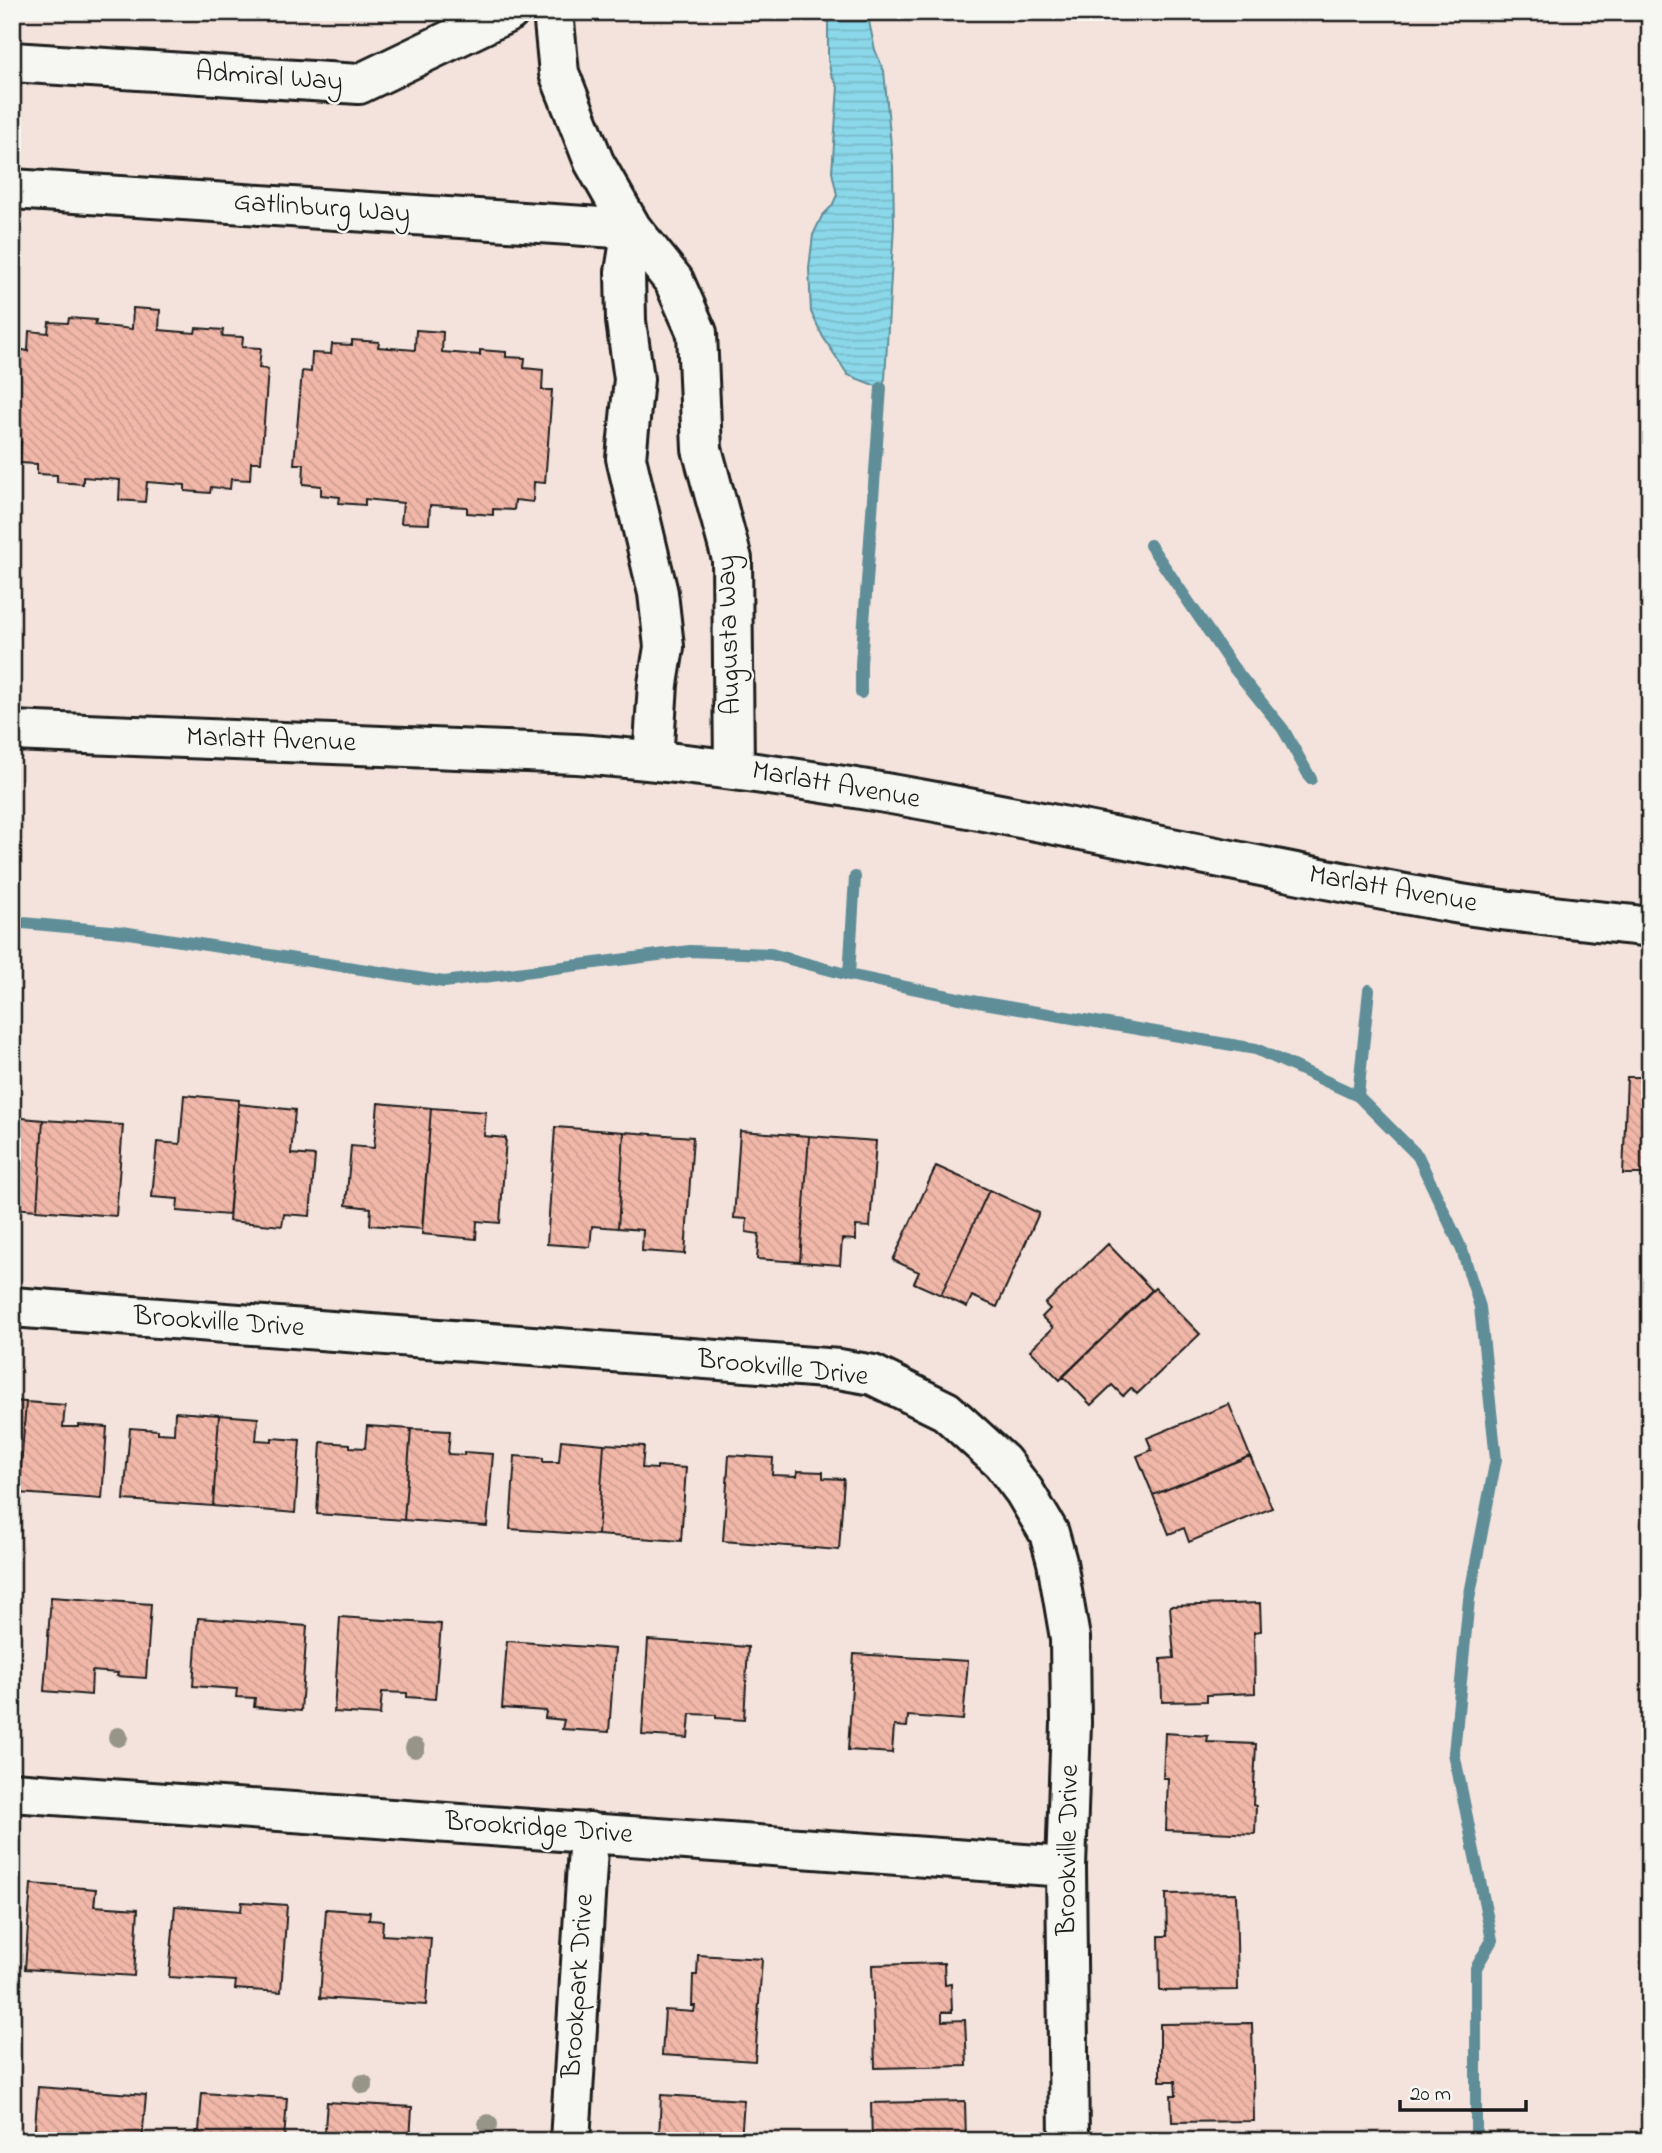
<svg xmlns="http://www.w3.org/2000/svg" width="1662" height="2153" font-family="'Indie Flower',sans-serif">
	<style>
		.water { fill: url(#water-rules); stroke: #5f8d98; stroke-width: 2 }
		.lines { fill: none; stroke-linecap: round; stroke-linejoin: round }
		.stream { stroke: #5f8d98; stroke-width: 12 }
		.building { fill: url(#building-back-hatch); stroke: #1c1c1c; stroke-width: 2 }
		.street-casing { stroke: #1c1c1c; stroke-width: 44 }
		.secondary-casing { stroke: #1c1c1c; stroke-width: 44 }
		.street { stroke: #f6f6f2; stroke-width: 38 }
		.secondary { stroke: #f6f6f2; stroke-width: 38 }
		.tree { fill: #969587 }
		.labels { text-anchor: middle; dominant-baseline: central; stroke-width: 5; stroke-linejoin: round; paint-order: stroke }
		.street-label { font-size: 28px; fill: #1c1c1c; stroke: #f6f6f2 }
	</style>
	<defs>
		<pattern id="water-rules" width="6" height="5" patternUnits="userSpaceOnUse" patternTransform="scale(1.75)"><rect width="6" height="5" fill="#8bd8ea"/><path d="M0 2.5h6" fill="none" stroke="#77b9c8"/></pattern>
		<pattern id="building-back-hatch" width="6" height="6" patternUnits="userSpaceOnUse" patternTransform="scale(1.75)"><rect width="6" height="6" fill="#f1b7a9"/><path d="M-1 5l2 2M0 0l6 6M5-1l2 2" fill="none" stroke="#ce9d91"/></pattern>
	</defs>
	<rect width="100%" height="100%" fill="#f4e3dc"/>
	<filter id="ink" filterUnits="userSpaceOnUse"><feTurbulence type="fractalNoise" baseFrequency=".0143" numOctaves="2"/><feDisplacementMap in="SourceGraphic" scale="14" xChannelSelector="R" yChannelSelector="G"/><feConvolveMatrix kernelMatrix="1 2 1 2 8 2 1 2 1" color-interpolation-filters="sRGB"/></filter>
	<g filter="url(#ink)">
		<path class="water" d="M828,12H867L875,50L884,71L893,167L894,225L885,379L881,388L848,375L823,337L811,312L809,268L813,235L822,216L832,206L837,195L832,172L838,87L831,74L828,60Z"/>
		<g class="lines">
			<path class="stream" d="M1150,545L1233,667L1283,729L1311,779
				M861,693V664L881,388
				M12,922L122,932L444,982L690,951L771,954L849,975L978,1002L1256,1049L1358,1096L1418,1156L1462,1250L1480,1307L1496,1459L1469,1599L1454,1753L1492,1940L1476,1968V2141
				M849,975L855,877
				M1358,1096L1369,990"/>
		</g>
		<path class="building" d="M133,308L160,310L159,330L195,333L196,328L223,330L222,336L243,337L242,347L261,348L259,368L268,369L261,462H251L250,480L231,479L230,489L211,487L210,493L185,491V485L147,482L145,502L119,500L120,480L83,477V484L57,482V475L37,474V464L19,463L21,442L12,441V427L18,349L28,351L29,331L48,333L49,322L68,323L69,318L96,320L95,325L132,329Z
			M416,330L443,332L442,352L480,355V350L506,352V357L525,358L524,368L543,370L542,390H552L545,483L534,482L533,502L515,500L514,510L493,509V515L467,513V507L430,505L429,524L401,523L403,503L365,499V505L339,503L340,497L321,495V486L303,484L304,464H294L302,371L311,372L312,353L331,354L332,344L352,345V340L379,342L378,347L415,350Z
			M1627,1077H1650V1174H1623Z
			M184,1095L239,1100L229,1215L177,1211L178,1199L152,1197L157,1142L180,1144Z
			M378,1103L431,1108L422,1229L370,1225L371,1208L346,1205L351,1146L374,1148Z
			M238,1104L295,1110L291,1154L315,1156L310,1216L284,1214L282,1226L229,1221Z
			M431,1108L486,1112L484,1136L506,1138L500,1223L477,1221L476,1239L422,1234Z
			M12,1117L43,1120L37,1210L12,1208Z
			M43,1120L123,1125L116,1216L37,1210Z
			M555,1127L624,1132L618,1228L592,1226L590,1247L547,1244Z
			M740,1131L809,1136L800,1262L757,1259L759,1234L746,1232L747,1219L734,1218Z
			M624,1132L693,1137L685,1254L642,1251L643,1230L618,1228Z
			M809,1136L876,1141L870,1227L856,1226V1240L842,1239L840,1265L800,1262Z
			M936,1166L989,1190L941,1295L914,1283L919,1272L893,1260Z
			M989,1190L1039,1213L997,1307L972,1296L967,1307L941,1295Z
			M1108,1244L1152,1290L1060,1380L1030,1350L1053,1328L1042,1317L1050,1309L1045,1304Z
			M1155,1288L1200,1334L1137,1394L1131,1388L1123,1396L1112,1385L1091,1405L1063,1376Z
			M12,1401L26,1402L19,1493H12Z
			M26,1402L65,1405L63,1427H79V1425L107,1427L102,1499L19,1493Z
			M1229,1404L1250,1456L1153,1495L1137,1456L1152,1450L1147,1438Z
			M175,1412L219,1415L213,1506L124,1500L130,1428L158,1430V1433L174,1434Z
			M219,1415L258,1418L256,1440L272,1441V1438L300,1440L295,1513L213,1506Z
			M367,1426L411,1429L404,1520L317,1514L321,1442L350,1444V1447L365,1448Z
			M411,1429L450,1431L448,1454L464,1455V1452L493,1454L487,1526L404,1520Z
			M561,1440L604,1444L598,1535L510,1529L515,1456L543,1458V1462H559Z
			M604,1444L644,1446L642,1468L657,1469V1466L686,1468L681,1541L598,1535Z
			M729,1455L773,1458L772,1475L797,1476L798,1471L823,1472V1478L844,1479L839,1550L723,1541Z
			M1250,1456L1272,1508L1189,1542L1184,1528L1169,1534L1153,1495Z
			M51,1597L151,1604L146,1678L117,1676L118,1673L92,1671L91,1695L44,1691Z
			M1260,1603L1261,1631L1254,1632L1255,1693L1207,1695V1701L1162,1702L1161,1659L1174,1658L1170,1606Z
			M12,1605H17L12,1670Z
			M340,1617L441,1624L435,1699L407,1697V1693L382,1692L380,1715L334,1712Z
			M198,1618L307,1626L301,1711L254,1707L255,1698L236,1697L237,1689L193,1686Z
			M648,1640L748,1647L744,1720L716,1718V1715L690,1714L688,1738L642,1735Z
			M507,1641L615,1649L609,1732L562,1729L564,1720L545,1718L546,1711L502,1708Z
			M854,1654L968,1661L963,1720L908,1716L907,1727L894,1726L892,1753L848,1750Z
			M1165,1733L1208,1736L1207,1742L1256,1744L1253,1805L1256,1806L1255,1834L1166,1830L1168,1778H1163Z
			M31,1884L96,1889L94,1906L138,1909L134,1976L25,1969Z
			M1236,1893L1238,1990L1160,1991L1159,1936H1167L1166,1894Z
			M242,1902L287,1905L281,1992L235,1989L236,1981L169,1977L175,1906L241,1911Z
			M326,1909L370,1912L369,1920L383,1921L382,1935L431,1938L426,2005L320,1998Z
			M698,1955L762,1959L755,2061L662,2055L665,2010L694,2012L695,2006H692L693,1975H697Z
			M944,1963L945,1985L951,1984L952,2012H942V2021L965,2020L967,2066L875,2068L872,1965Z
			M1252,2023L1254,2121L1172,2122L1171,2095H1176L1175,2081H1160V2024Z
			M38,2087L146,2095L142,2141H34Z
			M202,2093L287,2098L284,2141H195L196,2131H199Z
			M661,2095L744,2100L741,2141L659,2139Z
			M965,2101L966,2141H872L871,2103Z
			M327,2102L412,2107L410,2141H324Z"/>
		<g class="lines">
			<g class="street-casing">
				<path id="street" d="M553,12L559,73L594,162L632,229L674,281L697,333L702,449L732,559L734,769
					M12,62L359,84L509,12
					M12,189L632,229
					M632,229L625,272L626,321L634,379L626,458L658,593L664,647L658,684L653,760
					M12,1307L839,1369L873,1375L946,1411L1002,1462L1024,1491L1049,1533L1057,1562L1070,1638L1071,1723L1066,1867L1069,2141
					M12,1792L1066,1867
					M570,2141L589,1832"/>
			</g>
			<g class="secondary-casing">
				<path id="secondary" d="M12,731L577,754C873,775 1163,852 1455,903C1519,914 1585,919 1650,927"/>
			</g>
			<use href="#street" class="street"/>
			<use href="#secondary" class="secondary"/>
		</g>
		<g class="tree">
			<circle cx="118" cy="1737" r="10"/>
			<circle cx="415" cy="1748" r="10"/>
			<circle cx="363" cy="2084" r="10"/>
			<circle cx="488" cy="2124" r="10"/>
		</g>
	</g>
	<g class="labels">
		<g class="street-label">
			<text transform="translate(269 78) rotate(4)">Admiral Way</text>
			<text transform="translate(322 209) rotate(4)">Gatlinburg Way</text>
			<text transform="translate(730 635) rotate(-92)">Augusta Way</text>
			<text transform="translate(271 741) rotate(2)">Marlatt Avenue</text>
			<text transform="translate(836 786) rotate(10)">Marlatt Avenue</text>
			<text transform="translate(1393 890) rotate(10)">Marlatt Avenue</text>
			<text transform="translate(219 1323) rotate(4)">Brookville Drive</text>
			<text transform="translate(783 1369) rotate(6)">Brookville Drive</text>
			<text transform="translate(539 1829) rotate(4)">Brookridge Drive</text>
			<text transform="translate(1069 1850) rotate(-89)">Brookville Drive</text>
			<text transform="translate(579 1986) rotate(-86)">Brookpark Drive</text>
		</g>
	</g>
	<rect width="1662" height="2153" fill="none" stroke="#f6f6f2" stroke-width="42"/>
	<rect x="21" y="21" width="1620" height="2111" fill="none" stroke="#1c1c1c" stroke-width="2.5" filter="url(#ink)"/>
	<path d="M1400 2100v10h126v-10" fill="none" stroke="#1c1c1c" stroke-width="3.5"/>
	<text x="1410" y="2100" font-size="21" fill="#1c1c1c" stroke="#f6f6f2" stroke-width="5" paint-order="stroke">20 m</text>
</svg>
